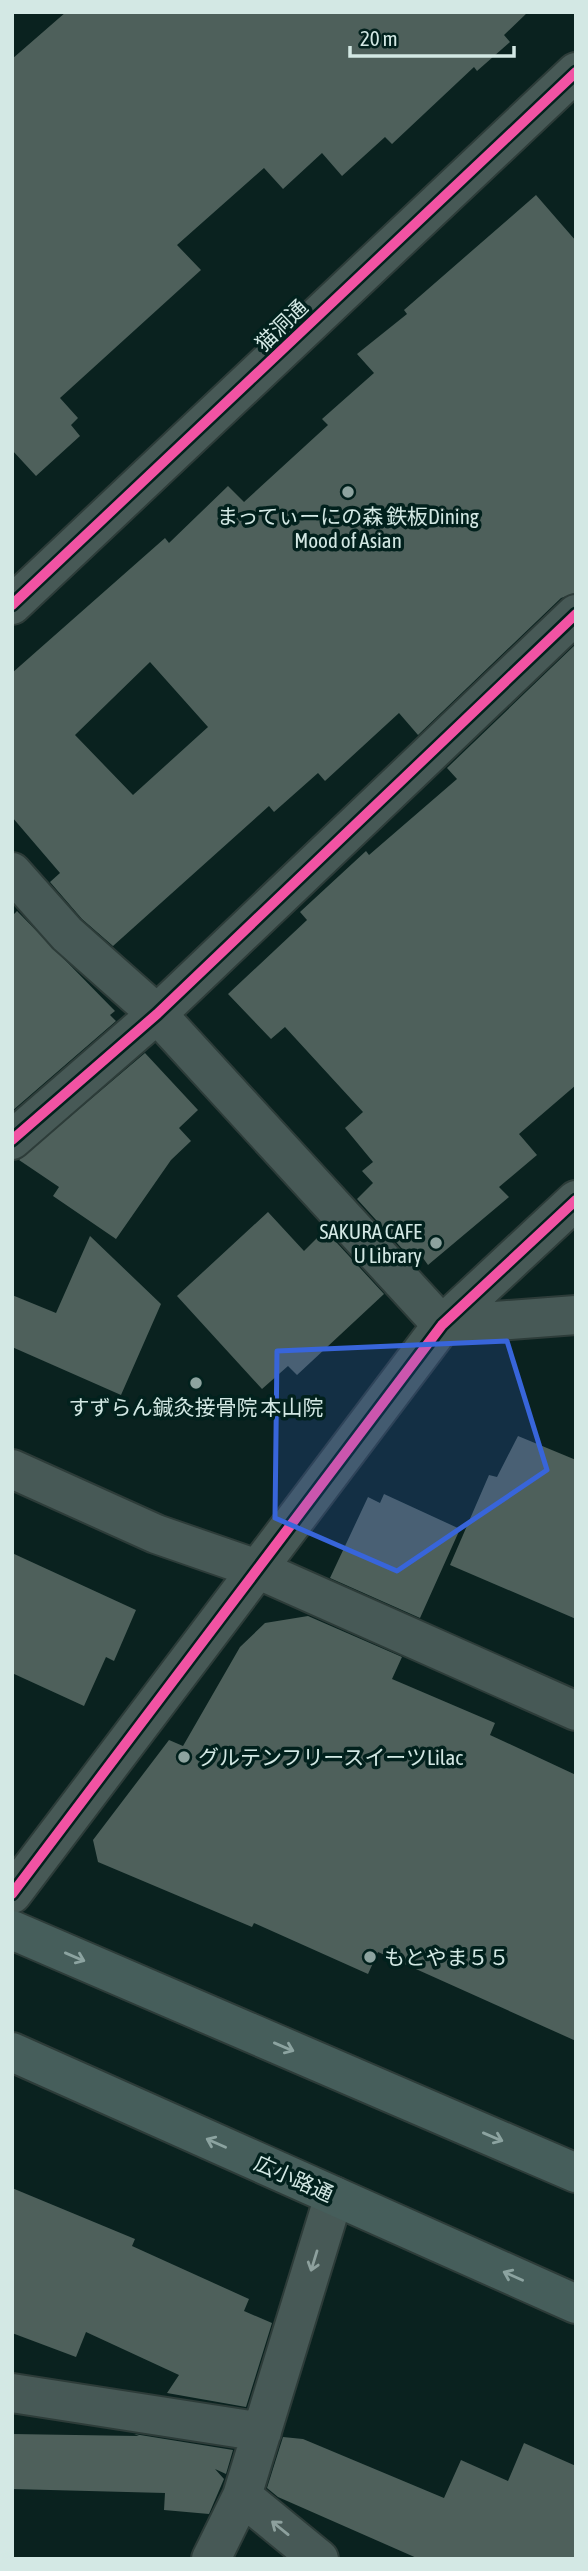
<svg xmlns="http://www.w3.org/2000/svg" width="588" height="2571" font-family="'Asap Condensed','Noto Sans JP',sans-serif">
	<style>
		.building { fill: #4e605b; fill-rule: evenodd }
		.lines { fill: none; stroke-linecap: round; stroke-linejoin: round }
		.street-casing { stroke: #2d3c39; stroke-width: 42 }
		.secondary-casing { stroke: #2d3c39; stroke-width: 42 }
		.primary-casing { stroke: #2d3c39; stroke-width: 42 }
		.street { stroke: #475956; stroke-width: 38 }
		.secondary { stroke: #475956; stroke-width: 38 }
		.primary { stroke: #465e5b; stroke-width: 38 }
		.cycleway-casing { stroke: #02211d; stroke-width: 15 }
		.cycleway { stroke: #f153a3; stroke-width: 10 }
		.oneway { stroke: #8ca3a0 }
		.oneway2 { stroke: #8da09d }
		.marked { fill: #3865da; fill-opacity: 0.2; stroke: #3865da; stroke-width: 5; stroke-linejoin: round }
		.poi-dot { fill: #8da39f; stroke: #02211d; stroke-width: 2.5 }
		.labels { text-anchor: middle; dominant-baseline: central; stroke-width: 7; stroke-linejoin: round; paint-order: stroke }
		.street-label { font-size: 21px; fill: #d3e8e4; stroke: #02211d }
		.poi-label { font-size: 21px; fill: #d3e8e4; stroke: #02211d }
	</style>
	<rect width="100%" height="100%" fill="#0a221f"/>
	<path class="building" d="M66,12H528L504,35L510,42L477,71L474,67L392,144L385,137L342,176L322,153L283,189L264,168L177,245L201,270L60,398L78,418L71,425L80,436L36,476L12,450V59Z
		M536,195L576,241V593L561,598L418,735L399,713L325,781L318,773L274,812L269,806L113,946L82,919L50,882L60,873L12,817V673L165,538L169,543L228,486L244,502L328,425L322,419L374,373L357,354L407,314L404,310ZM150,662L208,727L133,795L75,735Z
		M576,644V1085L519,1134L537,1155L499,1187L509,1197L428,1265L423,1258L416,1264L357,1199L373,1183L362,1171L373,1162L345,1128L363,1112L285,1027L271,1039L228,994L307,920L300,912L366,851L369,855L457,779L447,768Z
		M17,911L115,1011L110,1015L116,1021L12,1111V916Z
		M145,1053L198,1110L179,1128L191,1141L171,1160L116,1239L53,1196L59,1187L19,1160Z
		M268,1212L304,1251L325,1230L384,1294L297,1375L288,1366L262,1389L177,1296Z
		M90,1236L161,1304L121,1395L12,1347V1295L56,1313Z
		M518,1436L576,1460V1619L450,1565L489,1475L497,1477Z
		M384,1494L460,1529L420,1618L330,1578L368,1497L380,1503Z
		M12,1553L136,1610L114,1661L106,1657L84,1706L12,1673Z
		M308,1616L402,1657L392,1679L495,1723L490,1735L576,1775V2041L378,1952L368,1974L254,1923L252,1927L98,1862L93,1840L169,1740L183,1746L240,1647L265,1623Z
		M12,2188L135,2239L132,2246L249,2299L244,2311L272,2323L246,2407L167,2393L179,2375L86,2332L76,2357L12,2333Z
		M12,2434L139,2436L134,2434L233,2450L226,2474L215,2469L224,2479L209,2514L164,2510L165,2493L12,2489Z
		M283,2437L303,2439L444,2498L461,2460L508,2481L524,2443L576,2466V2559H419L278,2497L267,2488Z"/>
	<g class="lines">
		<g class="street-casing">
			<path id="street" d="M12,872L67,934L157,1014L442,1325
				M12,1140L157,1014L576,614
				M442,1325L576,1315
				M12,1469L156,1534L257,1569L576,1711
				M12,1894L442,1325L576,1200
				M12,2393L262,2432
				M242,2496L319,2559
				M211,2559L242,2496L334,2196"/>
		</g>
		<g class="secondary-casing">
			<path id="secondary" d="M12,605L576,72"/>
		</g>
		<g class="primary-casing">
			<path id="primary" d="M12,1930L576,2173
				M12,2052L576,2304"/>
		</g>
		<use href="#street" class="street"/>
		<use href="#secondary" class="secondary"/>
		<use href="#primary" class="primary"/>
		<g class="cycleway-casing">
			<path id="cycleway" d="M12,605L576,72
				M12,1140L157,1014L576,614
				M12,1894L442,1325L576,1200"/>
		</g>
		<use href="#cycleway" class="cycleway"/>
	</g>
	<defs><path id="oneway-shaft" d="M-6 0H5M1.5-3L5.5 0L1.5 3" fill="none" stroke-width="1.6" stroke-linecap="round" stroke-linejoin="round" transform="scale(1.75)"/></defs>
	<g class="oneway">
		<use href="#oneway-shaft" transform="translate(75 1957) rotate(23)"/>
		<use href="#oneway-shaft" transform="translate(284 2047) rotate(23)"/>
		<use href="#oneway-shaft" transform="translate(493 2137) rotate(23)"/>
		<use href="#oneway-shaft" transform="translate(216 2143) rotate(-156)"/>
		<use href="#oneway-shaft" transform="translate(513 2276) rotate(-156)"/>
	</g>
	<g class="oneway2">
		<use href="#oneway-shaft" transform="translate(314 2261) rotate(107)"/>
		<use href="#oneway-shaft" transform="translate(280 2528) rotate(-141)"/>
	</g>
	<path class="marked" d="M507,1341L547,1470L397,1571L275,1518L277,1351Z"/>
	<g class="poi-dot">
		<circle cx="348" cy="492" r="7"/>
		<circle cx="436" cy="1243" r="7"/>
		<circle cx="196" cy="1383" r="7"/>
		<circle cx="184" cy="1757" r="7"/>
		<circle cx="370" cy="1957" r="7"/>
	</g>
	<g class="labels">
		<g class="street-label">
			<text transform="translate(281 325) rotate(-44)">猫洞通</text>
			<text transform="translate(294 2178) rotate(24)">広小路通</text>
		</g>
		<g class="poi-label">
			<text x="348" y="516">まってぃーにの森 鉄板Dining<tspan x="348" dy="24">Mood of Asian</tspan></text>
			<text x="422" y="1231" text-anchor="end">SAKURA CAFE<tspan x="422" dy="24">U Library</tspan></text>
			<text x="196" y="1407">すずらん鍼灸接骨院 本山院</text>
			<text x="198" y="1757" text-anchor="start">グルテンフリースイーツLilac</text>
			<text x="384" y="1957" text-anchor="start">もとやま５５</text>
		</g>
	</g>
	<rect width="588" height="2571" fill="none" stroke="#d3e8e4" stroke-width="28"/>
	<path d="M350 46v10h164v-10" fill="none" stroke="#d3e8e4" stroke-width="3.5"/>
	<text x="360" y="46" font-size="21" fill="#d3e8e4" stroke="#02211d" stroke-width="5" paint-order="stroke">20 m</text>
</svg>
